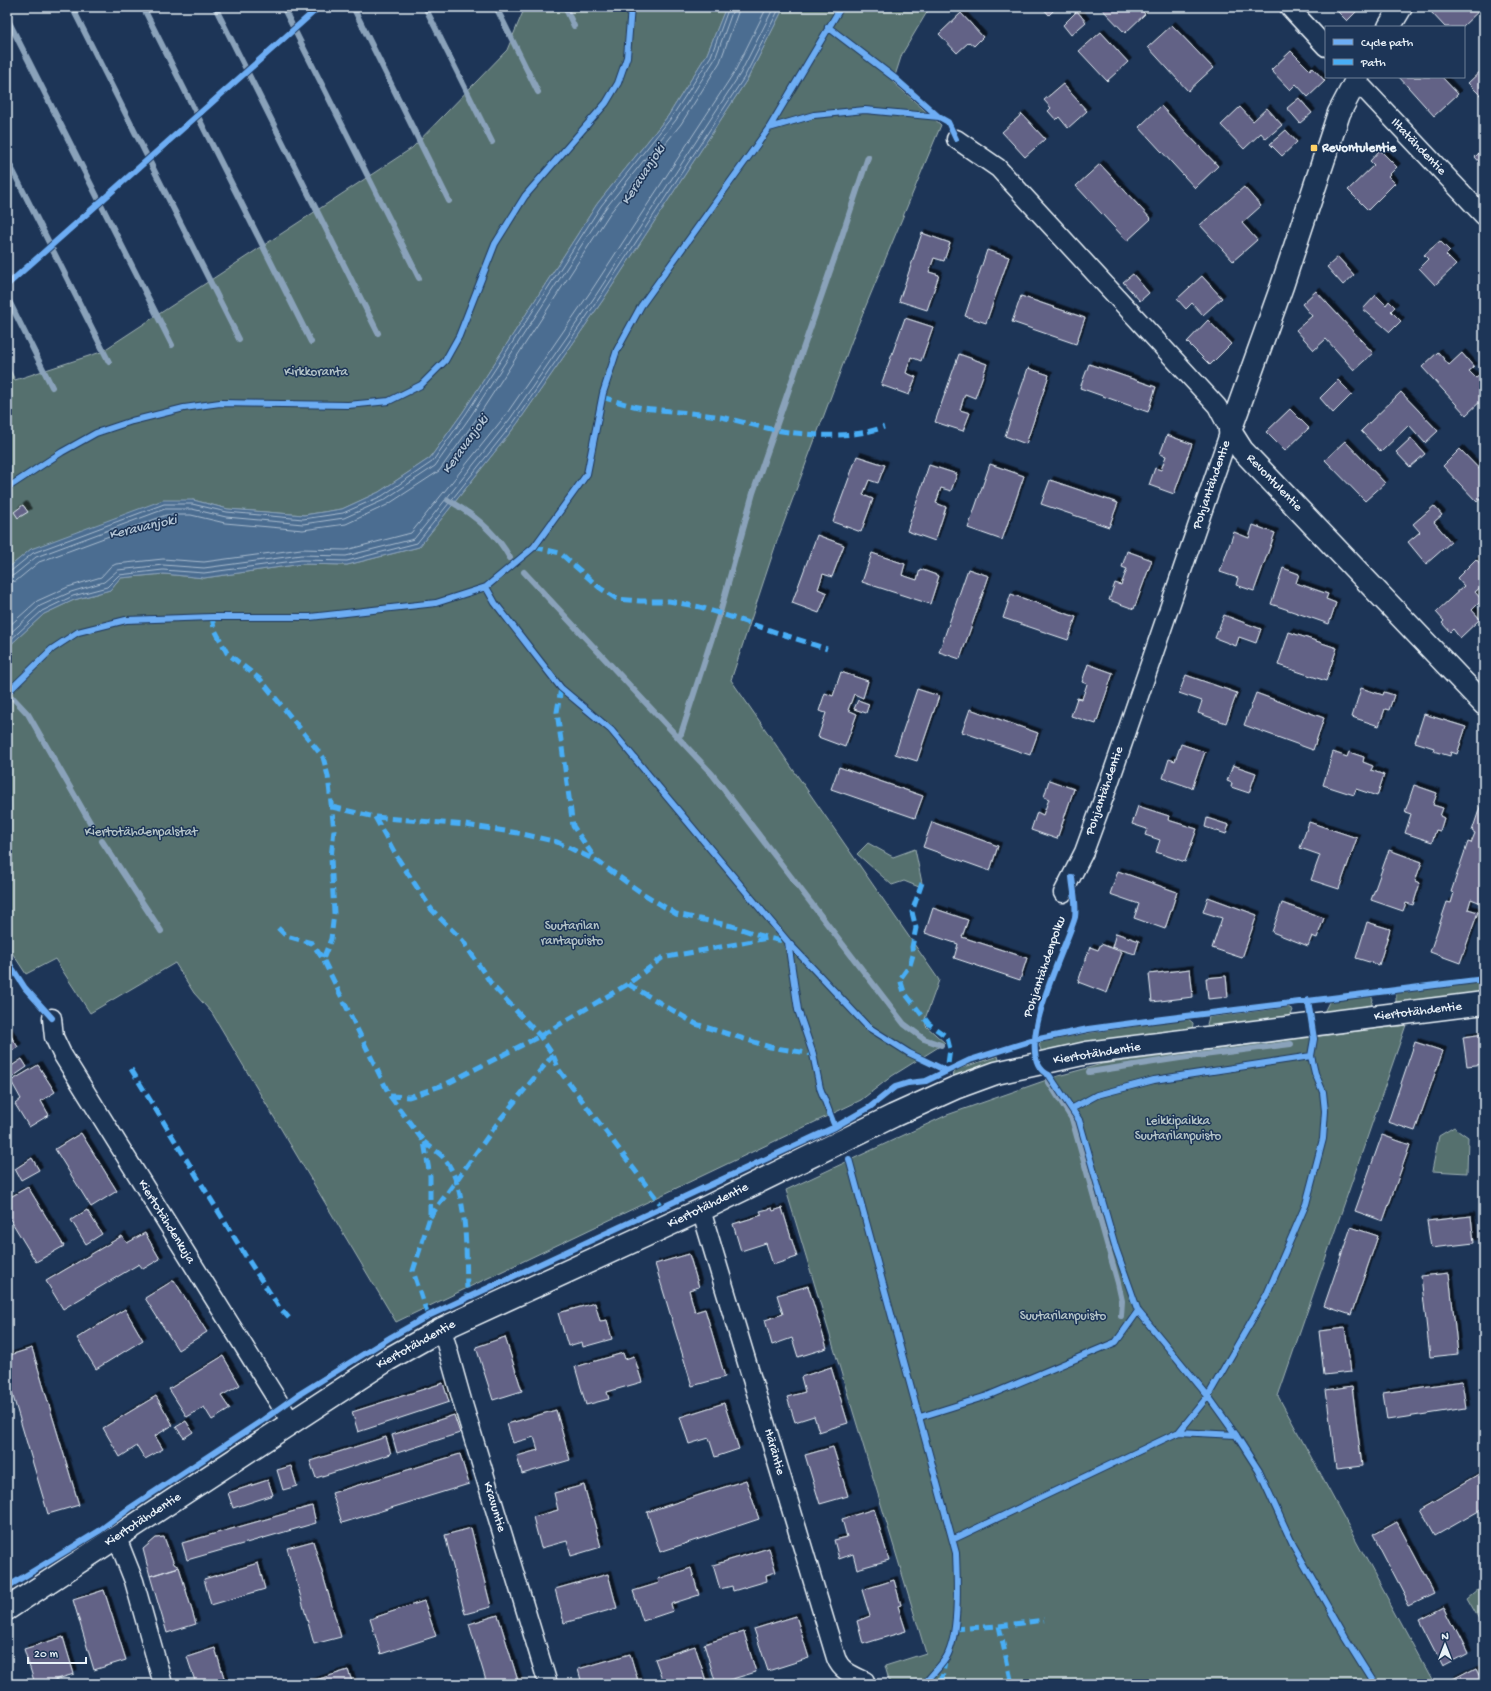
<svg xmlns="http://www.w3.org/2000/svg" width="1491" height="1691" font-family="'Gochi Hand',sans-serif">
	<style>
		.green { fill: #54706e; stroke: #9eb0b3 }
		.water { fill: #4b6d91; stroke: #8aa2ba }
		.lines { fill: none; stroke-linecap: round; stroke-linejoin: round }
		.shore { stroke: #a9bccf; stroke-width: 1 }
		.stream { stroke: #8aa2ba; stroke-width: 6 }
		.building { fill: #626286; stroke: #e8f1f8; filter: url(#shadow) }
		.minor-casing { stroke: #e8f1f8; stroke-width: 21 }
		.tertiary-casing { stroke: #e8f1f8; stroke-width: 25 }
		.minor { stroke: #1d3557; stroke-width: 18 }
		.tertiary { stroke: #1d3557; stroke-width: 22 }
		.quiet { stroke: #49aef6; stroke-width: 5; stroke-dasharray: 10 5; stroke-linecap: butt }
		.cycleway-casing { stroke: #1d3557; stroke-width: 8 }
		.cycleway { stroke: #6dadf4; stroke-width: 6 }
		.poi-dot { fill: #ffd166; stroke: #1d3557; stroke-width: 1.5 }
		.labels { text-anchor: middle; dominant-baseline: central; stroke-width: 3; stroke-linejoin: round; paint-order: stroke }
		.street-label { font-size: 13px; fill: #e8f1f8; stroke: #1d3557 }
		.poi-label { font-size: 13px; font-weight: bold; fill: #e8f1f8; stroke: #1d3557; text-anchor: start }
		.park-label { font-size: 13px; fill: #b4c4c8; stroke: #1d3557 }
		.water-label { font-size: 14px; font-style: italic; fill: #b1c3d4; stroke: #1d3557 }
	</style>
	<defs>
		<filter id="shadow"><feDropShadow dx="3.5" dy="-3.5" stdDeviation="0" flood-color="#0009"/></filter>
	</defs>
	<rect width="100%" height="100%" fill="#1d3557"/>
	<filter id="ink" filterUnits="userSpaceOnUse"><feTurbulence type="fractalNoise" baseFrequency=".025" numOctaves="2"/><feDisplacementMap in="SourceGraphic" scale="8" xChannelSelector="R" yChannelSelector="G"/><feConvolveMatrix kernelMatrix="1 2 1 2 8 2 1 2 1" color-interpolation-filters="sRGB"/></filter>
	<g filter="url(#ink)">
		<path class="green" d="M525,7H726L707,54L668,116L597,204L463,412L430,458L379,492L342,509L304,515L228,509L193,500L31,549L7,569V364L15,380L101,352L412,148L507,50Z
			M784,7H930L902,54L893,82L941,125L855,332L777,541L731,680L939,980L925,1019L926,1026L945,1043L892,1076L861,1100L396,1322L212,1013L194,993L175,963L90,1013L55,959L26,974L7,945V648L44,614L74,600L110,590L120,578L164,574L204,578L302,564L347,565L419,547L517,424L603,300L748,78Z
			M868,843L893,857L915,849L922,883L919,887L904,881L892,885L857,854Z
			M1484,982V992L1399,1003L1396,1002V993Z
			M1371,996L1373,999L1371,1007L1325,1013V1010L1330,1000Z
			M1288,1007L1293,1010L1290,1018L1210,1029L1207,1024L1209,1017Z
			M1187,1018L1193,1023L1192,1031L1042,1053L1039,1045L1041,1042L1081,1034Z
			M1406,1025L1278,1396L1434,1684H890L885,1666L926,1653L786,1190L947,1115L1058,1076L1102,1064Z
			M998,1056L1000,1063L953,1076L955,1070Z
			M1454,1127L1468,1137L1467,1173L1432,1171L1439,1136Z
			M1484,1584V1625L1468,1597Z"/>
		<path class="water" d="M726,7H784L748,78L603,300L517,424L419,547L347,565L302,564L204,578L164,574L120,578L110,590L74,600L44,614L7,648V569L31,549L163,500H193L228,509L304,515L342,509L379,492L430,458L463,412L597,204L668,116L707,54Z"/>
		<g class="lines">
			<path class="shore" d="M7,572L11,571L33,553L164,504H192L227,512L303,519L343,513L382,496L432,462L466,414L601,206L671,118L711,56L729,7
				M7,577L14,575L36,557L165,509H192L226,517L303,524L344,518L384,500L435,466L470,417L605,209L676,120L715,59L734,7
				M7,583L16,581L39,562L166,515H191L225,523L303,530L346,524L387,505L439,471L475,421L610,213L681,124L720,62L740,7
				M7,628L37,601L68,587L101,577L110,567L116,564L163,559L204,562L301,549L346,550L411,533L505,416L591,291L735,71L767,7
				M7,636L40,606L71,592L104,582L118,570L163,565L204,568L301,555L346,556L414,539L510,419L596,295L740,74L774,7
				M7,643L42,611L73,596L107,587L119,575L163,570L204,573L301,560L347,561L417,543L514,422L600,297L745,76L780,7"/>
			<path class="stream" d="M72,7L239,339
				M143,7L311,342
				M215,7L378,333
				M283,7L419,278
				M353,7L449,201
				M425,7L492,142
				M496,7L538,92
				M565,7L574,26
				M7,18L172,345
				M7,159L109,362
				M7,297L52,387
				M448,500C473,514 496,532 510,558
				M524,572L712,774L904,1024L924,1039L941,1045
				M14,699L28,714L91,824
				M681,734L720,613L753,493L838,248L868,157
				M102,841L161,931
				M1089,1072L1180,1058L1291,1044
				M1048,1081L1072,1119L1118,1283L1122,1301L1121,1316"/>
		</g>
		<path class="building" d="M1042,7H1057L1049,15Z
			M1104,7H1138L1145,14L1125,33L1102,9Z
			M1333,7H1361L1347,21Z
			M1436,7H1483L1462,27H1445L1431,12Z
			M1077,11L1086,22L1071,35L1063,25Z
			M961,13L983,37L974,46L969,42L957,53L939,34Z
			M1172,25L1213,68L1188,91L1148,47Z
			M1101,32L1128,62L1107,81L1079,51Z
			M1291,51L1310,70L1312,67L1325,81L1308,97L1296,84L1290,90L1271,70Z
			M1484,68V99L1468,83Z
			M1399,77H1442L1458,94L1434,116Z
			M1063,84L1087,111L1068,128L1059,117L1056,120L1048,111L1051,108L1044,100Z
			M1299,98L1312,113L1300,123L1287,108Z
			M1161,106L1218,166L1195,188L1139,127Z
			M1240,107L1253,121L1267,108L1282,125L1266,139L1261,133L1244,149L1221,125Z
			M1022,114L1045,139L1025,157L1002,132Z
			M1286,130L1297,142L1282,156L1270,144Z
			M1484,148V167L1475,157Z
			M1380,150L1397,167L1388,176L1395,183L1368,210L1348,190L1374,165L1370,161Z
			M1100,164L1151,219L1127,241L1076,186Z
			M1244,187L1261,206L1242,223L1257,240L1233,261L1200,225Z
			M922,233L950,243L944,261L934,258L929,272L939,275L927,310L899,301Z
			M1440,241L1450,251L1446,255L1456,265L1435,285L1419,268L1428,259L1424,255Z
			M987,250L1009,257L986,323L965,316Z
			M1338,257L1354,275L1343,285L1327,267Z
			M1133,274L1149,293L1140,301L1123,282Z
			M1202,276L1222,298L1203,315L1192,303L1186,309L1177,299Z
			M1316,291L1373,353L1354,370L1326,339L1314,350L1296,330L1312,316L1302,304Z
			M1376,295L1386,305L1389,301L1395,307L1391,311L1401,321L1390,332L1363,309Z
			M1021,296L1085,318L1076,344L1012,322Z
			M905,318L933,327L921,361L911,357L906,373L916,377L909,395L881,385Z
			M1208,320L1231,344L1210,365L1187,342Z
			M1438,352L1449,365L1462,353L1474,367L1469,371L1476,378L1481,374L1484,378V398L1466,415L1422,367Z
			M959,354L987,364L975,398L965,394L960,410L970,413L963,431L935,422Z
			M1089,364L1156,387L1148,412L1080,388Z
			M1028,368L1049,375L1026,444L1005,436Z
			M1338,380L1352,394L1333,413L1320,398Z
			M1401,392L1438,431L1425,443L1409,425L1381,452L1361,431Z
			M1290,409L1309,428L1285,451L1266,432Z
			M1167,435L1192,444L1174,494L1149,485L1155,468L1161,470L1166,456L1160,454Z
			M1411,438L1425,454L1410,467L1396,452Z
			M1345,441L1385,483L1365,501L1325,460Z
			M1460,449L1484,474V496L1477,502L1443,466Z
			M857,456L885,465L878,483L869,480L863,495L873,499L861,532L833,522Z
			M990,464L1024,476L1002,540L968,528Z
			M929,465L957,474L951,491L941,488L936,503L946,507L935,541L907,531Z
			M1050,480L1118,503L1109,527L1041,504Z
			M23,505L28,512L18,518L14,512Z
			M1434,506L1442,515L1434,522L1451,542L1426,564L1408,542L1420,532L1413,524Z
			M1253,525L1275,533L1254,591L1236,585L1238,578L1220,572L1234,532L1249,538Z
			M817,535L844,545L832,577L823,574L818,589L827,593L819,613L792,603Z
			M1127,551L1152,560L1134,609L1109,600L1115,583L1121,585L1127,569L1122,567Z
			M872,553L905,564L902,575L917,580L920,569L939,576L930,604L862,582Z
			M1476,559L1484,568V584L1475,592L1482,600L1472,610L1480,619L1460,638L1453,629L1450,632L1442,623L1444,621L1436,612L1464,586L1457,578Z
			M1283,568L1299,574L1296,583L1328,594L1326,599L1336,603L1329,624L1271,604Z
			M968,569L989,576L960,659L939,652Z
			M1011,594L1076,617L1068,640L1003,618Z
			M1224,615L1261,629L1256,643L1239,637L1236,646L1215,638Z
			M1289,632L1337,648L1326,681L1278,665Z
			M1088,664L1113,673L1096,724L1071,716L1077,698L1082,699L1087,684L1082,682Z
			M841,672L868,681L863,698L854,694L848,710L857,714L845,747L818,737L826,713L819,711L825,693L833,696Z
			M1186,675L1237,693L1226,723L1198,713L1202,701L1179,693Z
			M1361,688L1383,695L1384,692L1394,695L1389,710L1385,709L1379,726L1352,717Z
			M917,689L939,696L917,761L895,754Z
			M1256,693L1324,718L1313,750L1244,725Z
			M858,700L869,704L866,713L854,709Z
			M970,709L1038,733L1030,755L962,732Z
			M1424,714L1466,727L1457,754L1451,752L1450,756L1433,751L1434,748L1415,742Z
			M1181,744L1205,752L1192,788L1163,778L1169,759L1175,761Z
			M1333,752L1347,757L1349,752L1364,757L1363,762L1373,766L1371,770L1384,775L1377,796L1356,789L1354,795L1323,785Z
			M1233,765L1256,773L1249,793L1231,787L1232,783L1227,781Z
			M839,767L923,796L915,818L831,789Z
			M1049,780L1074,789L1057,839L1031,830L1037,812L1043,815L1049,799L1044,797Z
			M1414,785L1437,793L1433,805L1443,808L1440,816L1444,818L1440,831L1436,830L1432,842L1405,833L1411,814L1405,812Z
			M1484,795V894L1481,903L1471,899L1468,909L1478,912L1460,963L1430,952L1447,902L1451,903L1454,893L1451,892L1468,842L1471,843L1475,833L1472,831Z
			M1138,806L1169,816L1168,820L1197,829L1185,862L1156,852L1160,840L1145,835L1147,829L1132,824Z
			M1207,818L1229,825L1226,834L1205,827Z
			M932,822L998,846L990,871L923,847Z
			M1309,822L1357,838L1339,889L1311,880L1320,855L1300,848Z
			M1389,850L1422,862L1415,881L1420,883L1413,905L1406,903L1403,911L1371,900Z
			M1118,871L1177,892L1165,929L1134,918L1139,904L1110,894Z
			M1208,897L1257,915L1242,958L1212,948L1222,918L1203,912Z
			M1282,903L1324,918L1317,938L1312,936L1308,946L1272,932Z
			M933,908L968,920L962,937L1027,958L1020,980L954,958L958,944L925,933Z
			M1367,922L1390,929L1379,965L1356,958Z
			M1116,933L1139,941L1135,954L1112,947Z
			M1101,944L1122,952L1107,993L1078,982L1090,947L1098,950Z
			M1190,969L1193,997L1152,1002L1149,974Z
			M1226,976L1228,997L1208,999L1206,978Z
			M7,1030L18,1047L7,1054Z
			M1484,1034V1064L1467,1066L1463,1037Z
			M1415,1042L1443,1051L1415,1131L1388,1122Z
			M22,1059L27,1067L11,1078L7,1069Z
			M38,1065L55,1092L41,1101L49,1115L29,1127L15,1104L21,1099L11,1081Z
			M81,1133L117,1191L91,1207L55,1149Z
			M1382,1135L1410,1145L1383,1221L1355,1211Z
			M32,1158L39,1170L21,1180L15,1169Z
			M28,1187L64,1246L36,1262L7,1214V1199Z
			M772,1208L773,1211L782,1208L797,1257L773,1265L766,1243L741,1251L733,1224L762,1215L760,1211Z
			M87,1210L102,1234L86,1244L71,1220Z
			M1471,1216L1474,1243L1431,1248L1427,1221Z
			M1351,1227L1378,1236L1351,1315L1324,1306Z
			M145,1233L160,1259L143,1269L139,1264L63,1309L46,1281L122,1236L127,1243Z
			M689,1254L699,1287L689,1290L695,1312L705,1309L725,1377L692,1386L655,1264Z
			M1449,1273L1458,1354L1430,1357L1421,1276Z
			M174,1280L207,1332L178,1350L145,1298Z
			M808,1286L827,1348L798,1357L792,1338L772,1345L765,1320L783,1314L777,1295Z
			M595,1303L600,1321L607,1320L612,1339L583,1347L582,1342L568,1346L558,1313Z
			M125,1309L143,1340L96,1369L77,1338Z
			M1345,1328L1351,1372L1324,1375L1319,1331Z
			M505,1337L522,1391L493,1400L476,1347Z
			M32,1348L79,1505L48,1514L7,1376V1356Z
			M623,1353L625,1359L634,1356L642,1382L607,1392L609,1399L586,1405L575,1367Z
			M223,1356L240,1385L221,1396L230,1409L212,1420L204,1407L187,1417L169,1389Z
			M831,1367L848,1423L819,1432L814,1416L795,1422L787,1397L805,1392L801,1377Z
			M1462,1381L1466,1408L1387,1420L1383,1393Z
			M443,1383L449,1402L358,1432L352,1412Z
			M1352,1386L1362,1466L1336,1469L1326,1390Z
			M156,1396L173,1425L155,1436L163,1449L145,1459L137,1446L120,1457L103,1428Z
			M724,1403L739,1449L715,1457L709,1438L689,1444L680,1417Z
			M556,1410L570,1460L522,1474L517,1456L538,1450L534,1437L513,1443L507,1424Z
			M454,1415L460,1433L397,1453L392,1435Z
			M186,1421L193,1432L184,1438L176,1427Z
			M386,1437L391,1454L316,1478L310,1461Z
			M833,1447L848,1496L820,1504L805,1455Z
			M460,1454L469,1484L342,1523L332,1493Z
			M291,1466L297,1486L283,1490L277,1470Z
			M1484,1472V1508L1435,1536L1420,1509Z
			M268,1480L273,1495L233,1508L228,1493Z
			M746,1480L759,1519L660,1552L647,1512Z
			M584,1485L601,1547L571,1556L567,1541L541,1548L533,1517L558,1510L554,1493Z
			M312,1506L316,1523L187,1560L182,1543Z
			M874,1509L889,1560L857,1569L853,1554L839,1559L834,1540L847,1537L842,1519Z
			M1397,1522L1435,1594L1410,1606L1373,1535Z
			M471,1528L491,1607L465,1614L445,1535Z
			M164,1537L174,1564L179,1567L150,1576L143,1549L156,1538Z
			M313,1541L341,1637L314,1644L287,1548Z
			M769,1548L776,1572L766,1575L767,1581L733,1591L732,1586L720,1589L713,1565Z
			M258,1563L265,1589L211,1605L204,1579Z
			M179,1567L196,1624L167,1633L150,1576Z
			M691,1568L699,1595L671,1604L673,1611L643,1621L633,1591L659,1583L658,1579Z
			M608,1574L617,1608L564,1623L555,1589Z
			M894,1580L901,1605L898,1606L906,1631L863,1644L857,1621L870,1616L862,1590Z
			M104,1590L126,1660L94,1670L73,1600Z
			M424,1601L436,1636L381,1654L370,1619Z
			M1444,1607L1468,1654L1443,1667L1419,1620Z
			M498,1615L519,1684H487L469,1624Z
			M796,1616L809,1658L768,1671L754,1629Z
			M744,1632L756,1672L716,1684L704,1644Z
			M63,1637L74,1674L41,1684H35L24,1649Z
			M695,1646L707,1684H664L655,1659Z
			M215,1648L226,1684H196L187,1657Z
			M630,1654L639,1684H605L604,1682L582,1684L578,1669Z
			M1476,1668L1484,1684H1452L1451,1681Z
			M348,1670L353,1684H303Z"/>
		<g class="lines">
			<g class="minor-casing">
				<path id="minor" d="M1289,7L1326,47
					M1353,77L1484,216
					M956,139L998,168L1217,406L1230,431L1107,789L1084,852L1063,893
					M52,1018L54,1037L62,1054L291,1422
					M701,1210L836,1658C841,1671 852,1675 865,1681
					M442,1329L463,1404L548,1684
					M117,1538L134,1581L163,1684"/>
			</g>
			<g class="tertiary-casing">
				<path id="tertiary" d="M1389,27L1401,7
					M1358,77L1339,113L1282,286L1230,431L1242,450L1484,704
					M7,1609L387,1360L442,1329L701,1210L893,1116L955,1088L996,1073L1087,1053L1484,1003"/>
			</g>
			<use href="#minor" class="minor"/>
			<use href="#tertiary" class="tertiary"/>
			<path class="quiet" d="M602,397C619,402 636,408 653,409C674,412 695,413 716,416C736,420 756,426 776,430C809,436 852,439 884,427
				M534,547L560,553L600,588L617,599L640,601H669L700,607L827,649
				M212,617L214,628L227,653L261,680L323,757L328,776L334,830L331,858L334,913L331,939L323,959
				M561,688L557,712L573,826L596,860
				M332,807L375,817L465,825L518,833L557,842L597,861L639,891L676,914L732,926L768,938
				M375,817L397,857L432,910L463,941L492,985L540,1036L553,1055L559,1070L662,1206
				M922,883L912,912L916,928L912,947L913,955L910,965L900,979L904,992L929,1024L947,1037L950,1049L947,1071
				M278,928L286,936L312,943L323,959L390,1096L424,1142L430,1176V1217L413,1271L428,1316
				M628,984L696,1024L770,1047L813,1054
				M131,1069L245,1255L279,1307L290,1319
				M390,1096L409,1097L446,1084L540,1036L628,984L662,958L768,938L788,942
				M424,1142C430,1147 438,1152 443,1157C469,1186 466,1259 467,1296
				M430,1217L499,1121L553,1055
				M999,1626L1012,1684
				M954,1629L999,1626L1044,1620
				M941,1684L945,1662"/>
			<g class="cycleway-casing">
				<path id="cycleway" d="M828,27L896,79L939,117L948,122L956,139
					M769,128L814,115L865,110L939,117
					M7,285L319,7
					M7,488L62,452L96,433L132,421L184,408L220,403L348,405L389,401L421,385L445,361L459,336L495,244L525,196L606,103L618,83L627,57L631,7
					M486,587L495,603L561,688L611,730L788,942L798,1010L813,1054L820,1088L835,1127
					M7,693L52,649L78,632L126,620L212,617H310L436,603L486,587L534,547L587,474L603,393L617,350L641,306L769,128L841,7
					M1072,877C1073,889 1077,905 1075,917C1067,947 1008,1057 1049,1075L1079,1120L1116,1249L1138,1311L1208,1396L1236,1435L1259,1471L1293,1545L1345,1636L1375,1684
					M788,942L868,1027L909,1053L947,1071
					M7,960L25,988L52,1018
					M1308,1000L1314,1039L1311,1056
					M1073,1108L1097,1095L1154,1080L1311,1056L1315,1073L1323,1092L1325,1111L1323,1139L1306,1204L1267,1294L1208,1396L1179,1432
					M849,1159L956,1553C957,1581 960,1634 946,1658C940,1667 931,1676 924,1684
					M920,1417L987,1396L1116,1342L1138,1311
					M954,1539L1179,1432L1236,1435
					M7,1587L99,1531L130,1508L263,1420L298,1395L391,1337L428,1316L835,1127L870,1107L895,1087L908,1083L926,1081L970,1060L1034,1040L1088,1029L1154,1020L1484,979"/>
			</g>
			<use href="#cycleway" class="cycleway"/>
		</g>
	</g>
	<rect class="poi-dot" x="1310" y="144" width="8" height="8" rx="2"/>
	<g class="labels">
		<g class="street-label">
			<text transform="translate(1418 147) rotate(46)">Iltatähdentie</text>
			<text transform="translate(1274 483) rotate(46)">Revontulentie</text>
			<text transform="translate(1212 485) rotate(-71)">Pohjantähdentie</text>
			<text transform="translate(1105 791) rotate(-71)">Pohjantähdentie</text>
			<text transform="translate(1045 967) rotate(-71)">Pohjantähdenpolku</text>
			<text transform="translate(1418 1012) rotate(-7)">Kiertotähdentie</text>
			<text transform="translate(1097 1054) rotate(-9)">Kiertotähdentie</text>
			<text transform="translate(708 1206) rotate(-26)">Kiertotähdentie</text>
			<text transform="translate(166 1222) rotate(58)">Kiertotähdenkuja</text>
			<text transform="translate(416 1345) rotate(-29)">Kiertotähdentie</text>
			<text transform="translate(774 1452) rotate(74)">Häräntie</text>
			<text transform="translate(494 1507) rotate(73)">Kravuntie</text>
			<text transform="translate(143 1520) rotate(-33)">Kiertotähdentie</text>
		</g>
		<g class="poi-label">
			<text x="1322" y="148">Revontulentie</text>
		</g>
		<g class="park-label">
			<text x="316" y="372">Kirkkoranta</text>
			<text x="141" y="832">Kiertotähdenpalstat</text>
			<text x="572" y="926">Suutarilan<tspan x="572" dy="15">rantapuisto</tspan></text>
			<text x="1178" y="1121">Leikkipaikka<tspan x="1178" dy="15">Suutarilanpuisto</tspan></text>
			<text x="1063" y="1316">Suutarilanpuisto</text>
		</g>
		<g class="water-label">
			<text transform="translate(644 175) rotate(-57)">Keravanjoki</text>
			<text transform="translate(466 445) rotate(-54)">Keravanjoki</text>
			<text transform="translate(143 528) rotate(-13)">Keravanjoki</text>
		</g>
	</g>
	<rect width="1491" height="1691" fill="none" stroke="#1d3557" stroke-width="24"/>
	<rect x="12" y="12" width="1467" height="1667" fill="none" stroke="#e8f1f8" stroke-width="1.5" filter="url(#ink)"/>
	<rect x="1325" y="26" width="140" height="52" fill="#1d3557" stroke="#6e8097"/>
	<rect x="1333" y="39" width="20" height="6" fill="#6dadf4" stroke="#6e8097"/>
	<text x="1361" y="46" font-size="12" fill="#e8f1f8">Cycle path</text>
	<rect x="1333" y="59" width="20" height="6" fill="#49aef6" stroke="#6e8097"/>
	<text x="1361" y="66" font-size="12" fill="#e8f1f8">Path</text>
	<g transform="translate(1445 1645)" stroke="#1d3557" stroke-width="3" paint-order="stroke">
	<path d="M0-3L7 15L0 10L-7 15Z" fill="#e8f1f8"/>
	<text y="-6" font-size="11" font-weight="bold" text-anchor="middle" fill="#e8f1f8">N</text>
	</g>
	<path d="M28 1657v6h58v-6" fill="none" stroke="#e8f1f8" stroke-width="2"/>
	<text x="34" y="1657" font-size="12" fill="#e8f1f8" stroke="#1d3557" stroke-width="3" paint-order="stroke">20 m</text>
</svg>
